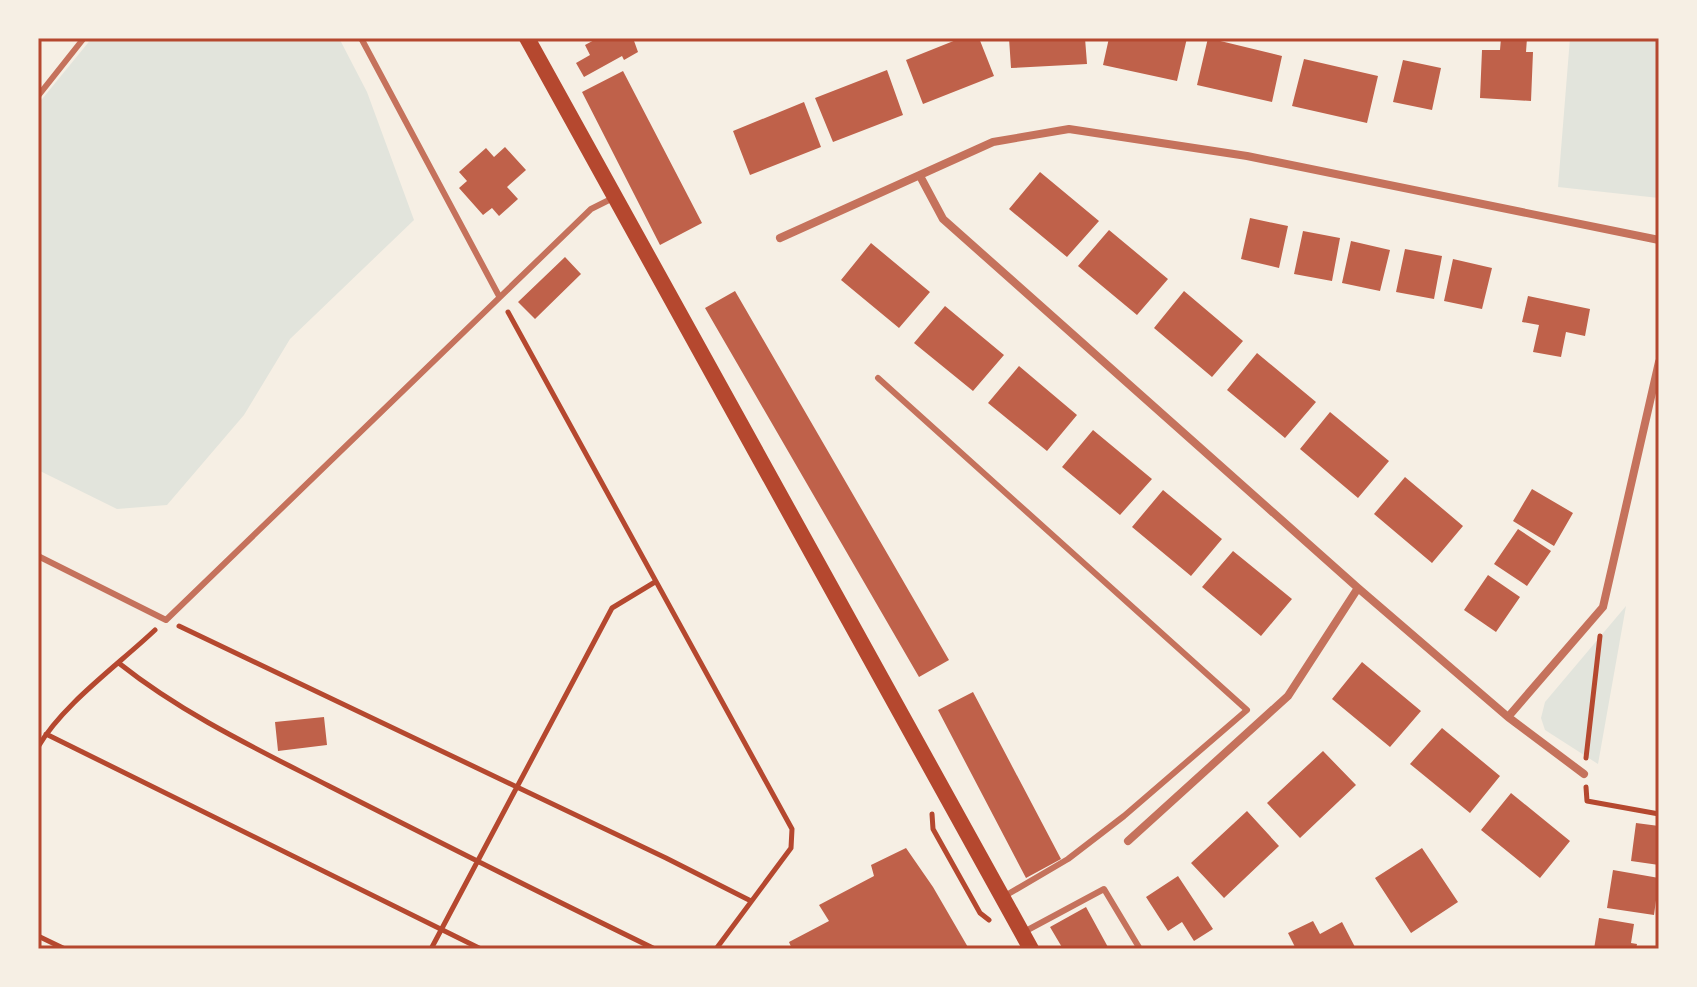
<svg xmlns="http://www.w3.org/2000/svg" width="1697" height="987" font-family="Karla,sans-serif">
	<style>
		.green { fill: #e2e4dc }
		.building { fill: #bf614a }
		.lines { fill: none; stroke-linecap: round; stroke-linejoin: round }
		.path { stroke: #b5482f; stroke-width: 5 }
		.service { stroke: #c5725c; stroke-width: 6 }
		.minor { stroke: #c5725c; stroke-width: 8 }
		.secondary { stroke: #b5482f; stroke-width: 16 }
		.neatline { fill: none; stroke: #b5482f; stroke-width: 3 }
	</style>
	<rect width="100%" height="100%" fill="#f6efe4"/>
	<path class="green" d="M92,38H339L367,92L414,220L290,339L244,415L167,505L117,509L38,470V104Z
		M1570,38H1659V198L1558,187Z
		M1626,606L1598,764L1545,730L1541,718L1545,702Z"/>
	<path class="building" d="M598,38H633L638,52L624,60L622,56L584,77L576,63L590,55L585,45Z
		M961,38H979L994,76L923,104L906,60Z
		M1009,38H1085L1087,64L1011,68Z
		M1109,38H1187L1177,81L1103,65Z
		M1208,38L1282,56L1272,102L1197,85Z
		M1501,38H1527L1526,52H1533L1531,101L1480,98L1482,50H1500Z
		M1304,59L1378,76L1367,123L1292,106Z
		M1403,60L1441,68L1432,110L1393,102Z
		M887,70L903,115L833,142L815,98Z
		M623,71L702,223L660,245L582,92Z
		M804,102L821,147L750,175L733,131Z
		M505,147L526,170L507,187L518,199L499,216L492,208L483,215L459,188L467,181L459,172L486,148L494,157Z
		M1040,172L1099,221L1067,257L1009,209Z
		M1250,218L1288,226L1279,268L1241,259Z
		M1109,230L1168,279L1137,315L1078,266Z
		M1303,231L1340,238L1332,281L1294,274Z
		M1351,241L1390,250L1380,291L1342,283Z
		M871,243L930,292L899,328L841,280Z
		M1405,249L1442,256L1434,299L1396,292Z
		M565,257L581,274L535,319L518,302Z
		M1453,259L1492,268L1482,309L1444,301Z
		M735,291L949,660L919,677L705,308Z
		M1184,291L1243,341L1212,377L1154,328Z
		M1528,296L1590,309L1585,336L1566,332L1561,357L1533,352L1539,325L1522,322Z
		M945,306L1004,355L973,391L914,343Z
		M1257,353L1316,402L1285,438L1227,390Z
		M1019,366L1077,415L1047,451L988,403Z
		M1330,412L1389,461L1358,498L1300,449Z
		M1093,430L1152,479L1120,515L1062,467Z
		M1405,477L1463,526L1432,563L1374,514Z
		M1532,489L1573,513L1554,546L1513,521Z
		M1163,490L1222,539L1191,576L1132,527Z
		M1518,529L1551,551L1527,586L1494,564Z
		M1233,551L1292,599L1261,636L1202,587Z
		M1488,575L1520,597L1496,632L1464,610Z
		M1362,662L1421,711L1390,747L1332,699Z
		M973,692L1061,859L1026,878L938,710Z
		M324,717L327,745L278,751L275,722Z
		M1442,728L1500,776L1470,813L1410,764Z
		M1323,751L1356,785L1300,838L1267,803Z
		M1511,793L1570,841L1540,878L1481,830Z
		M1247,811L1279,846L1224,898L1191,863Z
		M1636,823L1659,826V865L1631,861Z
		M906,848L933,887L969,949H792L789,942L829,921L819,905L874,876L871,865Z
		M1422,848L1458,902L1411,933L1375,878Z
		M1613,870L1659,878L1654,915L1607,908Z
		M1178,876L1213,929L1194,941L1182,922L1168,931L1146,897Z
		M1086,907L1109,949H1063L1050,927Z
		M1599,918L1634,924L1631,943L1637,944L1636,949H1594Z
		M1313,921L1320,934L1342,922L1356,949H1296L1288,933Z"/>
	<g class="lines">
		<path class="path" d="M508,312L792,829L791,848L716,949
			M179,626L666,858L751,901
			M120,664C183,714 257,749 329,786C437,841 546,896 655,949
			M46,734L481,949
			M38,747C62,705 118,665 155,630
			M1586,758L1600,636
			M1586,787L1587,801L1659,814
			M932,814L933,829L980,913L989,920
			M38,936L65,949
			M431,949L612,608L655,582"/>
		<path class="service" d="M361,38L499,296
			M38,96L84,38
			M878,378L1247,710L1124,816L1068,859L1003,897
			M38,556L166,620L591,209L615,197
			M1022,933L1104,889L1140,949"/>
		<path class="minor" d="M920,176L943,219L1358,588L1508,717L1584,774
			M780,238L993,142L1069,129L1247,156L1659,240
			M1508,717L1603,607L1659,362
			M1128,841L1288,696L1358,588"/>
		<path class="secondary" d="M527,38L1031,949"/>
	</g>
	<rect width="1697" height="987" fill="none" stroke="#f6efe4" stroke-width="80"/>
	<rect x="40" y="40" width="1617" height="907" class="neatline"/>
</svg>
